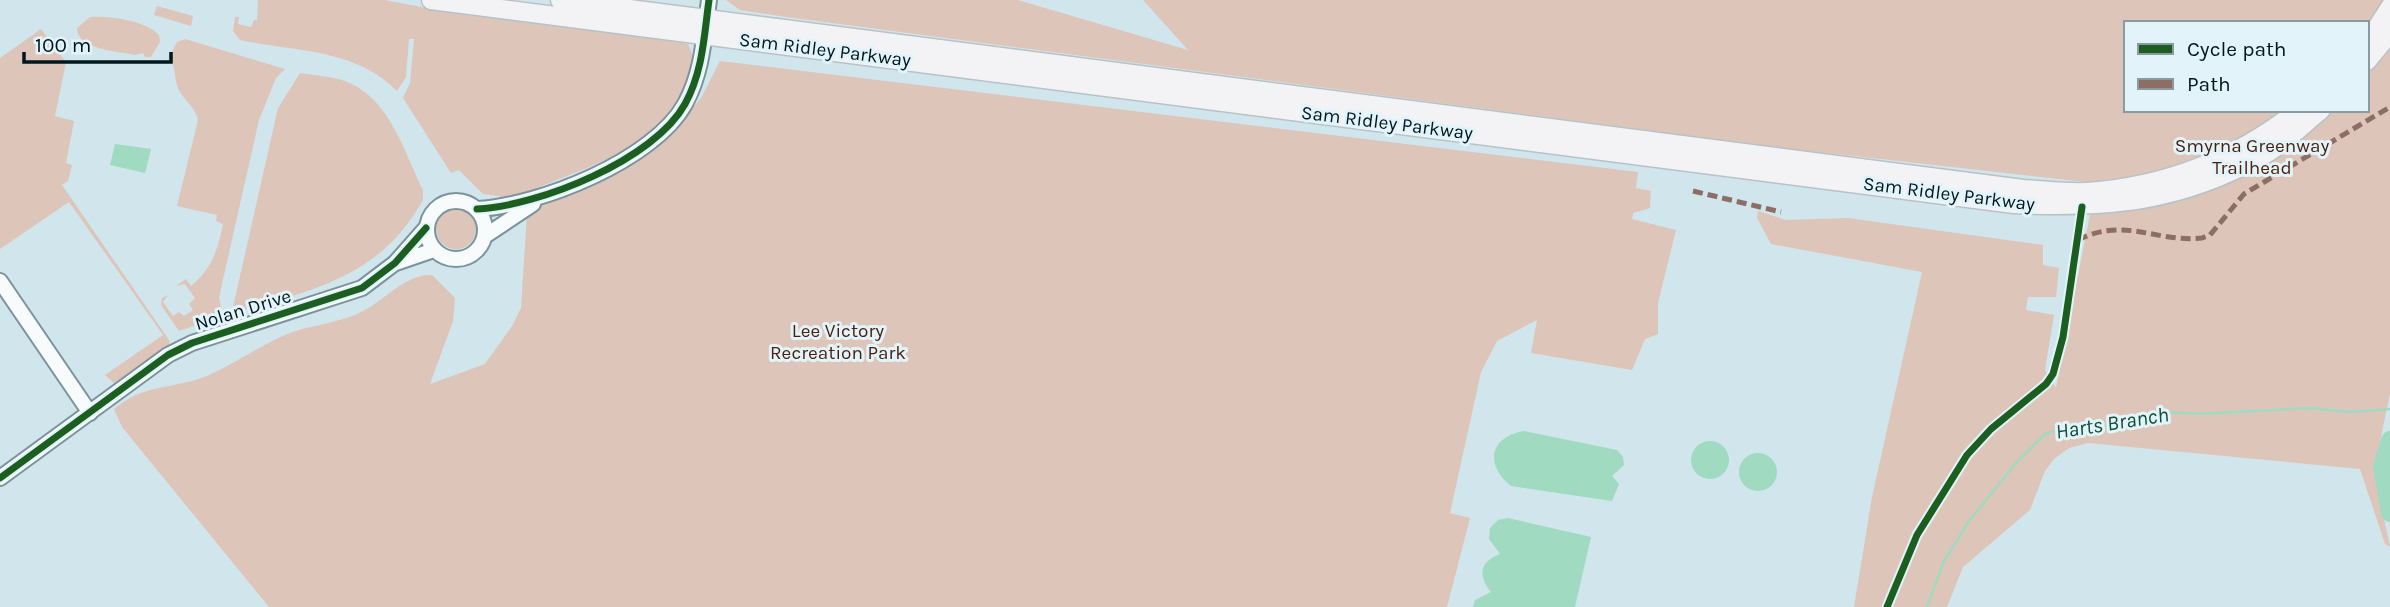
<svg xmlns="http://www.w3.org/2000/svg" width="2390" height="607" font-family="Karla,sans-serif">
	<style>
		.green { fill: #ddc5ba; fill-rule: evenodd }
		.water { fill: #9fdac1 }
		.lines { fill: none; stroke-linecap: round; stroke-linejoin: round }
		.stream { stroke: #9fdac1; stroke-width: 2.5 }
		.river { stroke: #9fdac1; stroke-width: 18 }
		.minor-casing { stroke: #7b949b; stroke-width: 18 }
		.major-casing { stroke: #b7c2c6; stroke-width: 21 }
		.minor { stroke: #f8fbfc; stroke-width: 14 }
		.major { stroke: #f3f3f5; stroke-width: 18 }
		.quiet { stroke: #8d6e63; stroke-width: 5; stroke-dasharray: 10 5; stroke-linecap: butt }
		.cycleway-casing { stroke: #e2f4fa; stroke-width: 11 }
		.cycleway { stroke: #1b5e20; stroke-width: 7 }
		.labels { text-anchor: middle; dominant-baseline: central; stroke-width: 6; stroke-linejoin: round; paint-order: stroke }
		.street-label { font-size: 19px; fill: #02161d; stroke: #e2f4fa }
		.park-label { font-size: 19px; fill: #4a1e0b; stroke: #e2f4fa }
		.water-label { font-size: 21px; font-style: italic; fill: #104d34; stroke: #e2f4fa }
	</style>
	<rect width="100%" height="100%" fill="#d1e5ec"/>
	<path class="green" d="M258,0H385L442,11L676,41L688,44L694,59C673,154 578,166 503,203L499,196L483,194L459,170L451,173L403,98L410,83L414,39H409L406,77L397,91C355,48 295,52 240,40L233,31L235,17H239L238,24L251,27L254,20H257Z
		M726,0H1018L1188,50L1143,0H2390V393L2374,471L2390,547L2385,544L2360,469L2088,443L2069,448L2054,459L2045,471L2030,510L1963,567L1947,607H1854L1872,497L1922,272L1771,244L1757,218L1758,211L1786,220L1848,218L2043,245V265L2059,268L2056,297H2028L2026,310L2054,315L2045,370L2056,388L2090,214L2094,213L2105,181L2085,182L1783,148L786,17L740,10ZM2126,23H2367V110H2126Z
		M157,6L193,16L191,26L154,15Z
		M90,17C110,16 144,20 159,35L160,42L151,57H145L143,53L135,55C118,51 77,50 77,28Z
		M41,29L66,62L55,116L74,121L66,163L72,165L68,181L62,185L169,340L170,347L116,385L105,375L163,335L69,202L0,249V58Z
		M185,39L285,69L276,78L259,120L222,284L219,298L223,316L179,331L161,305L162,298L168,295L163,302L173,316L179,312L184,316L193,310L189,304L195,298L185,284L176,286L186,279L191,286C212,269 218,249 223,224L216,221L217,215L177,206L198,120C195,105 181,99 177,85C174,75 176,67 169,58L177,42Z
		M720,61L1638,172L1636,188L1651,191L1650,208L1633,213L1632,219L1676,230L1658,303V334L1645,339L1632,370L1531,353L1537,320L1497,341L1481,372L1450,513L1470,518L1447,607H269L122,427L114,409C146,383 169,390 204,377C232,366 257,347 285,335C306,326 331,324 352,316C380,307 403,273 432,275L455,298L453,321L430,384L485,364L512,326L521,308L527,214L552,198L642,157L678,125L701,98Z
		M300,73C313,75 326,76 338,79C388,92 403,149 423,190V200C380,277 315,289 238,312L233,307L278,108Z
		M436 229a20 20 0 1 1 40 0a20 20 0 1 1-40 0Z"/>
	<path class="water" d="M115,144L151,149L145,173L110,165Z
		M1524,431L1617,450L1623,457L1624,465L1612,476L1619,484L1612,501L1511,486C1484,464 1490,437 1524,431Z
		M1691 460a19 19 0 1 1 38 0a19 19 0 1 1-38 0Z
		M1739 472a19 19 0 1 1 38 0a19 19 0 1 1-38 0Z
		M1508,518L1591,537L1575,607H1473L1475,600L1491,592C1478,576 1479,562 1500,554L1489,539L1490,528L1498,520Z"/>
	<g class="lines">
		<path class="stream" d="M1927,607L1944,561L1969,521L2016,463L2045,434L2079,424L2110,426L2135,417L2163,412L2200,414L2309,408L2350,412L2390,409"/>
		<path class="river" d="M2390,440L2382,467L2390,513"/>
		<g class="minor-casing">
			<path id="minor" d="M427 230a29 29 0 1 1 58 0a29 29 0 1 1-58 0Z
				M477,209C539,206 654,160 685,104C703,71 704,36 709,0
				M485,236L533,204
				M396,263L434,250
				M0,281L90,413
				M0,478L168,355L192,343L362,288L395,263L426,228"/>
		</g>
		<g class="major-casing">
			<path id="major" d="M431,0L2014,204C2107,208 2178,203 2262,156C2283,145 2302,125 2321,110
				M560,0L2023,189C2044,190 2066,193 2087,192C2164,187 2237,159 2298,110
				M2367,43L2390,7
				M2367,61L2390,33"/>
		</g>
		<use href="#minor" class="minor"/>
		<use href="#major" class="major"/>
		<path class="quiet" d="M1693,191L1781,212
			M2078,240C2126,216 2155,243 2202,238L2210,235L2244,194L2390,107"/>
		<g class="cycleway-casing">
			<path id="cycleway" d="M477,209C539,206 654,160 685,104C703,71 704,36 709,0
				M0,478L168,355L192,343L362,288L395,263L426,228
				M1887,607L1917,535L1967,455L1991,429L2046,384L2053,374L2063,337L2082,207"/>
		</g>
		<use href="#cycleway" class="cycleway"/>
	</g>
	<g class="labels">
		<g class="street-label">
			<text transform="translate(825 50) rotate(7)">Sam Ridley Parkway</text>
			<text transform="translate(1387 123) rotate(7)">Sam Ridley Parkway</text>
			<text transform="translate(1949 194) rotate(7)">Sam Ridley Parkway</text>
			<text transform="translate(243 310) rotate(-17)">Nolan Drive</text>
		</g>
		<g class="park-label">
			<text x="2252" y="146">Smyrna Greenway<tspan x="2252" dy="22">Trailhead</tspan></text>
			<text x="838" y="331">Lee Victory<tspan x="838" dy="22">Recreation Park</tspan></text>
		</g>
		<g class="water-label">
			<text transform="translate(2112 423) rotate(-9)">Harts Branch</text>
		</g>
	</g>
	<rect x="2124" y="21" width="245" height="91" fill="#e2f4fa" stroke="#889ba2" stroke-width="2"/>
	<rect x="2138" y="44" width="35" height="10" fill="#1b5e20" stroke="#889ba2" stroke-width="2"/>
	<text x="2187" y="56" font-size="21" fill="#02161d">Cycle path</text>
	<rect x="2138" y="79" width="35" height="10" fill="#8d6e63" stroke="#889ba2" stroke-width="2"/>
	<text x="2187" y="91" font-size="21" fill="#02161d">Path</text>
	<path d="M24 52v10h147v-10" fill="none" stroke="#02161d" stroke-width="3.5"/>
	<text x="35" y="52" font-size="21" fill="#02161d" stroke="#e2f4fa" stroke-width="5" paint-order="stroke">100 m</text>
</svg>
